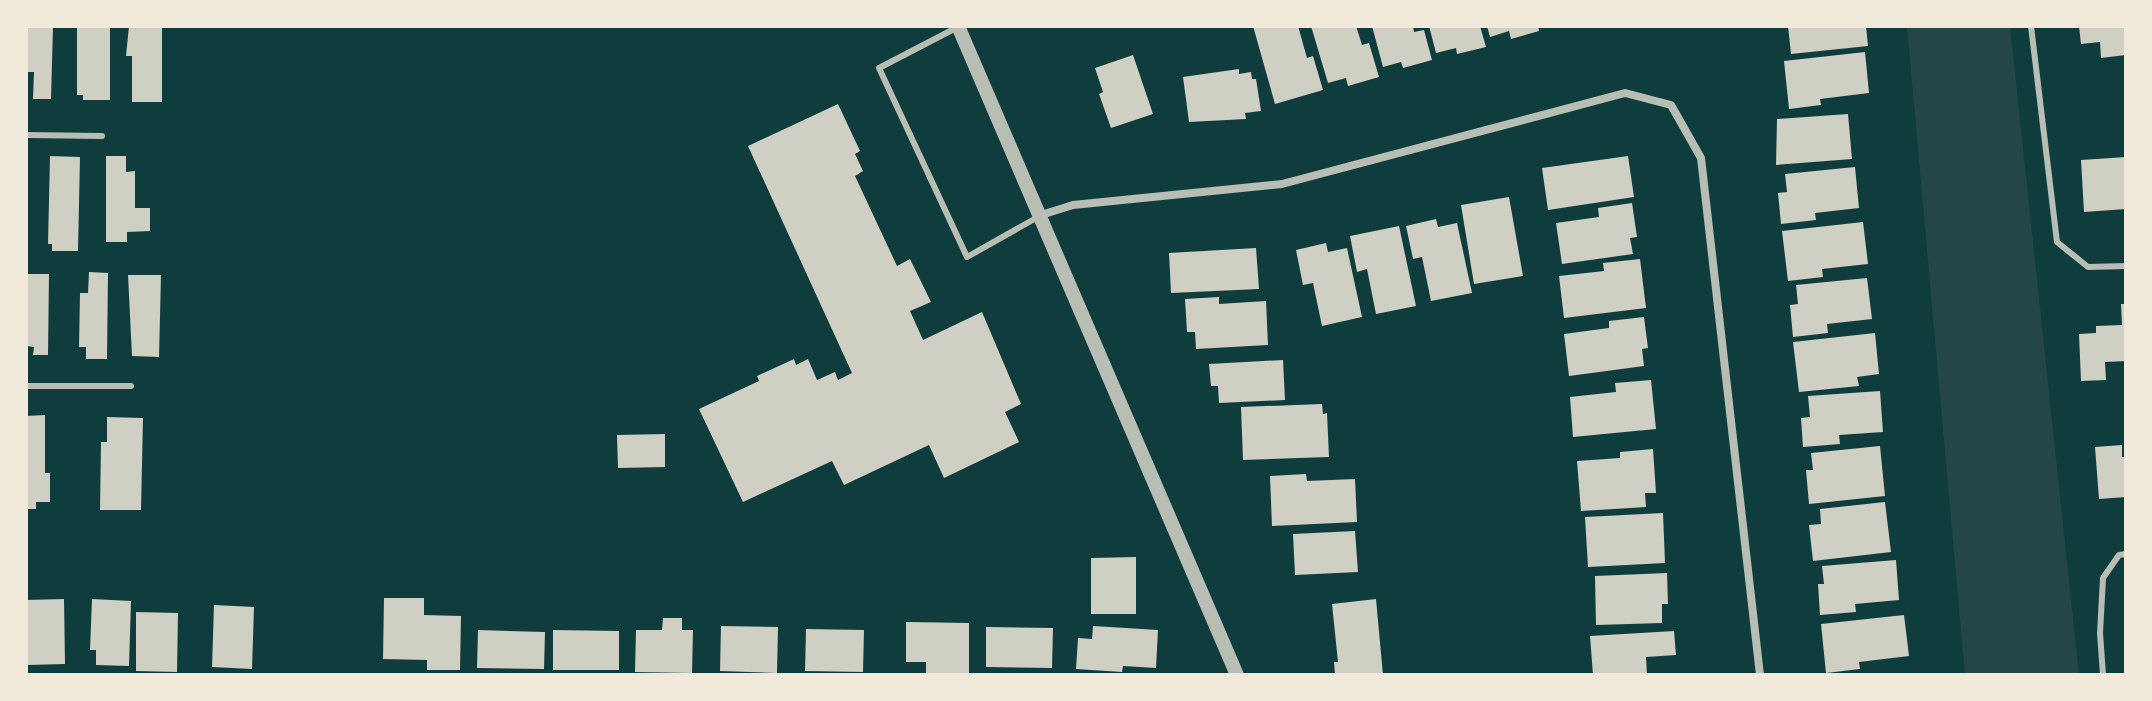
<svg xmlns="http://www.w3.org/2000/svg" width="2152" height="701" font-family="'Golos Text',sans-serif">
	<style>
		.green { fill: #244646 }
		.building { fill: #cfcfc3 }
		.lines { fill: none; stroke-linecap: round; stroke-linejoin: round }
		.service { stroke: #b8beb3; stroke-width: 6 }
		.minor { stroke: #b8beb3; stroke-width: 8 }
		.tertiary { stroke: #b8beb3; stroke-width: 14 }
	</style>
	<rect width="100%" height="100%" fill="#0f3d3e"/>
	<path class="green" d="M1907,26H2010L2079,675H1965Z"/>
	<path class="building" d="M26,26H53L51,99H33L34,72H26Z
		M77,26H110V100H83V95H77Z
		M129,26H162V102H132V56H126Z
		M1253,26H1298L1307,58L1313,56L1323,90L1275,104Z
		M1311,26H1356L1362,45L1369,43L1379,77L1348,86L1346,78L1328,83Z
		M1372,26H1413L1414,32L1424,30L1432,60L1403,68L1401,62L1383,67Z
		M1429,26H1480L1486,47L1457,54L1456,48L1436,53Z
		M1487,26H1538L1539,31L1511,39L1509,31L1490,37Z
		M1788,26H1866L1868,46L1791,54Z
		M2079,26H2126V55L2101,58L2100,42L2081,44Z
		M1865,52L1869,93L1820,99L1821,105L1789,109L1784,61Z
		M1133,55L1153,114L1111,128L1099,94L1103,92L1095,68Z
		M1239,69V74L1251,72L1252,79H1256L1261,111L1245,113L1246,119L1189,122L1183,77Z
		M838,104L860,151L855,154L863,171L855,176L897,266L910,259L931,302L910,311L923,340L982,312L1021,404L1005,412L1019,442L944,478L929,445L844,485L832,461L743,502L699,409L759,381L757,376L794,359L796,365L808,359L817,380L835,372L838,380L852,373L748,146Z
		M1848,114L1852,159L1776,165L1777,119Z
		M50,156L80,157L78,251H52V244H48Z
		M106,156H126V172L135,171V208H150V231L127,232V242H106Z
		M1628,156L1634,197L1548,210L1542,168Z
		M2126,157V209L2084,212L2081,160Z
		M1855,167L1859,208L1815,213L1816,220L1781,224L1778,193L1787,192L1785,174Z
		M1509,197L1523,276L1474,284L1461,205Z
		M1632,203L1637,237L1630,238L1633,254L1562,264L1556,223L1599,217L1598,208Z
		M1436,219L1438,227L1457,223L1472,293L1431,301L1422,257L1413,259L1406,226Z
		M1863,222L1868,264L1822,269L1823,277L1788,281L1782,231Z
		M1399,226L1416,306L1376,314L1367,269L1357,272L1350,236Z
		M1326,243L1328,252L1347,248L1362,317L1322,326L1313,283L1303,285L1296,250Z
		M1256,248L1259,289L1171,293L1169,253Z
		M1640,259L1646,308L1564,318L1559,276L1604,271L1603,263Z
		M89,272L108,273L107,359H86V347H79L80,293H88Z
		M26,274H49L48,355H33L34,347L26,346Z
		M128,275H161L159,357L132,356Z
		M1867,278L1872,319L1827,324L1828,333L1793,337L1790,305L1798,304L1796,285Z
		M1219,297V304L1266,301L1268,345L1196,349L1195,332H1187L1185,299Z
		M2121,304H2126V361L2105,362L2106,380L2081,381L2079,334L2096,333V326L2122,325Z
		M1644,317L1648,348L1642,349L1644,366L1569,376L1564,334L1609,328V321Z
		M1875,333L1879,374L1857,377L1859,386L1799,392L1793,342Z
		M1283,360L1285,400L1219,403L1218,386H1211L1209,364Z
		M1651,380L1656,429L1573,437L1570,397L1616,392L1615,383Z
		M1880,391L1883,432L1839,435L1840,444L1803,447L1801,418L1810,417L1808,396Z
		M1322,404L1323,414L1327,413L1329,457L1243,460L1241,407Z
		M45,415V473H50V502H36V509H26V416Z
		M107,417L143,418L141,510H100L101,442H107Z
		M665,434V467L618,468L617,435Z
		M2122,445V457H2126V497L2099,499L2095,447Z
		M1880,446L1885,496L1809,504L1806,470H1813L1811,453Z
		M1653,449L1656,493H1645L1646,507L1581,511L1577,461L1620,458V452Z
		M1306,474L1307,481L1355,479L1357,522L1272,526L1270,476Z
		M1885,502L1891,552L1813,561L1809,525L1821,524L1820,509Z
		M1663,513L1665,563L1588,567L1585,517Z
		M1355,531L1358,572L1295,575L1293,534Z
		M1136,557V614H1091V558Z
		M1896,560L1899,600L1855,604L1856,612L1820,615L1818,584H1824L1822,566Z
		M1667,573L1668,604H1662V623L1596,625L1595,576Z
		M384,598H424V615L461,616L460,670H427V660L383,659Z
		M64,599L65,664L28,665L26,600Z
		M92,599L131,601L129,666L96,665V650H90Z
		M1376,599L1383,675H1335L1334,662H1338L1332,604Z
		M214,605L254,607L252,669L212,667Z
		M136,612L178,613L177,672L136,671Z
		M1904,615L1909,656L1859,662L1860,669L1826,673L1821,624Z
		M663,618H682V630H693L692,673L635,672L636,630H662Z
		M906,622L969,623V675H926V662H906Z
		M721,626L778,627L777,673L720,671Z
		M1093,626L1158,630L1156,668L1123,666L1122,672L1076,669L1078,638L1092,639Z
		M986,627L1053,628L1052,668L986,667Z
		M806,629L864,630L863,672L805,671Z
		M478,630L545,632L544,669L477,668Z
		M553,630L619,631V670H553Z
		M1674,631L1676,655L1646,657L1647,675H1593L1590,636Z"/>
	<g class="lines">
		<path class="service" d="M2031,26L2057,242L2088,267L2126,266
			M958,27L879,68L967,257L1038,217
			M26,135L102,136
			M26,386H131
			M2103,675L2100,633L2103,578L2119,555L2126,554"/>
		<path class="minor" d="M1041,215L1073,205L1282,184L1625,93L1671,105L1701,158L1760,675"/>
		<path class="tertiary" d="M958,26L1237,675"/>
	</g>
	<rect width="2152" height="701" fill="none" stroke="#f1e9da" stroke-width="56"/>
</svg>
